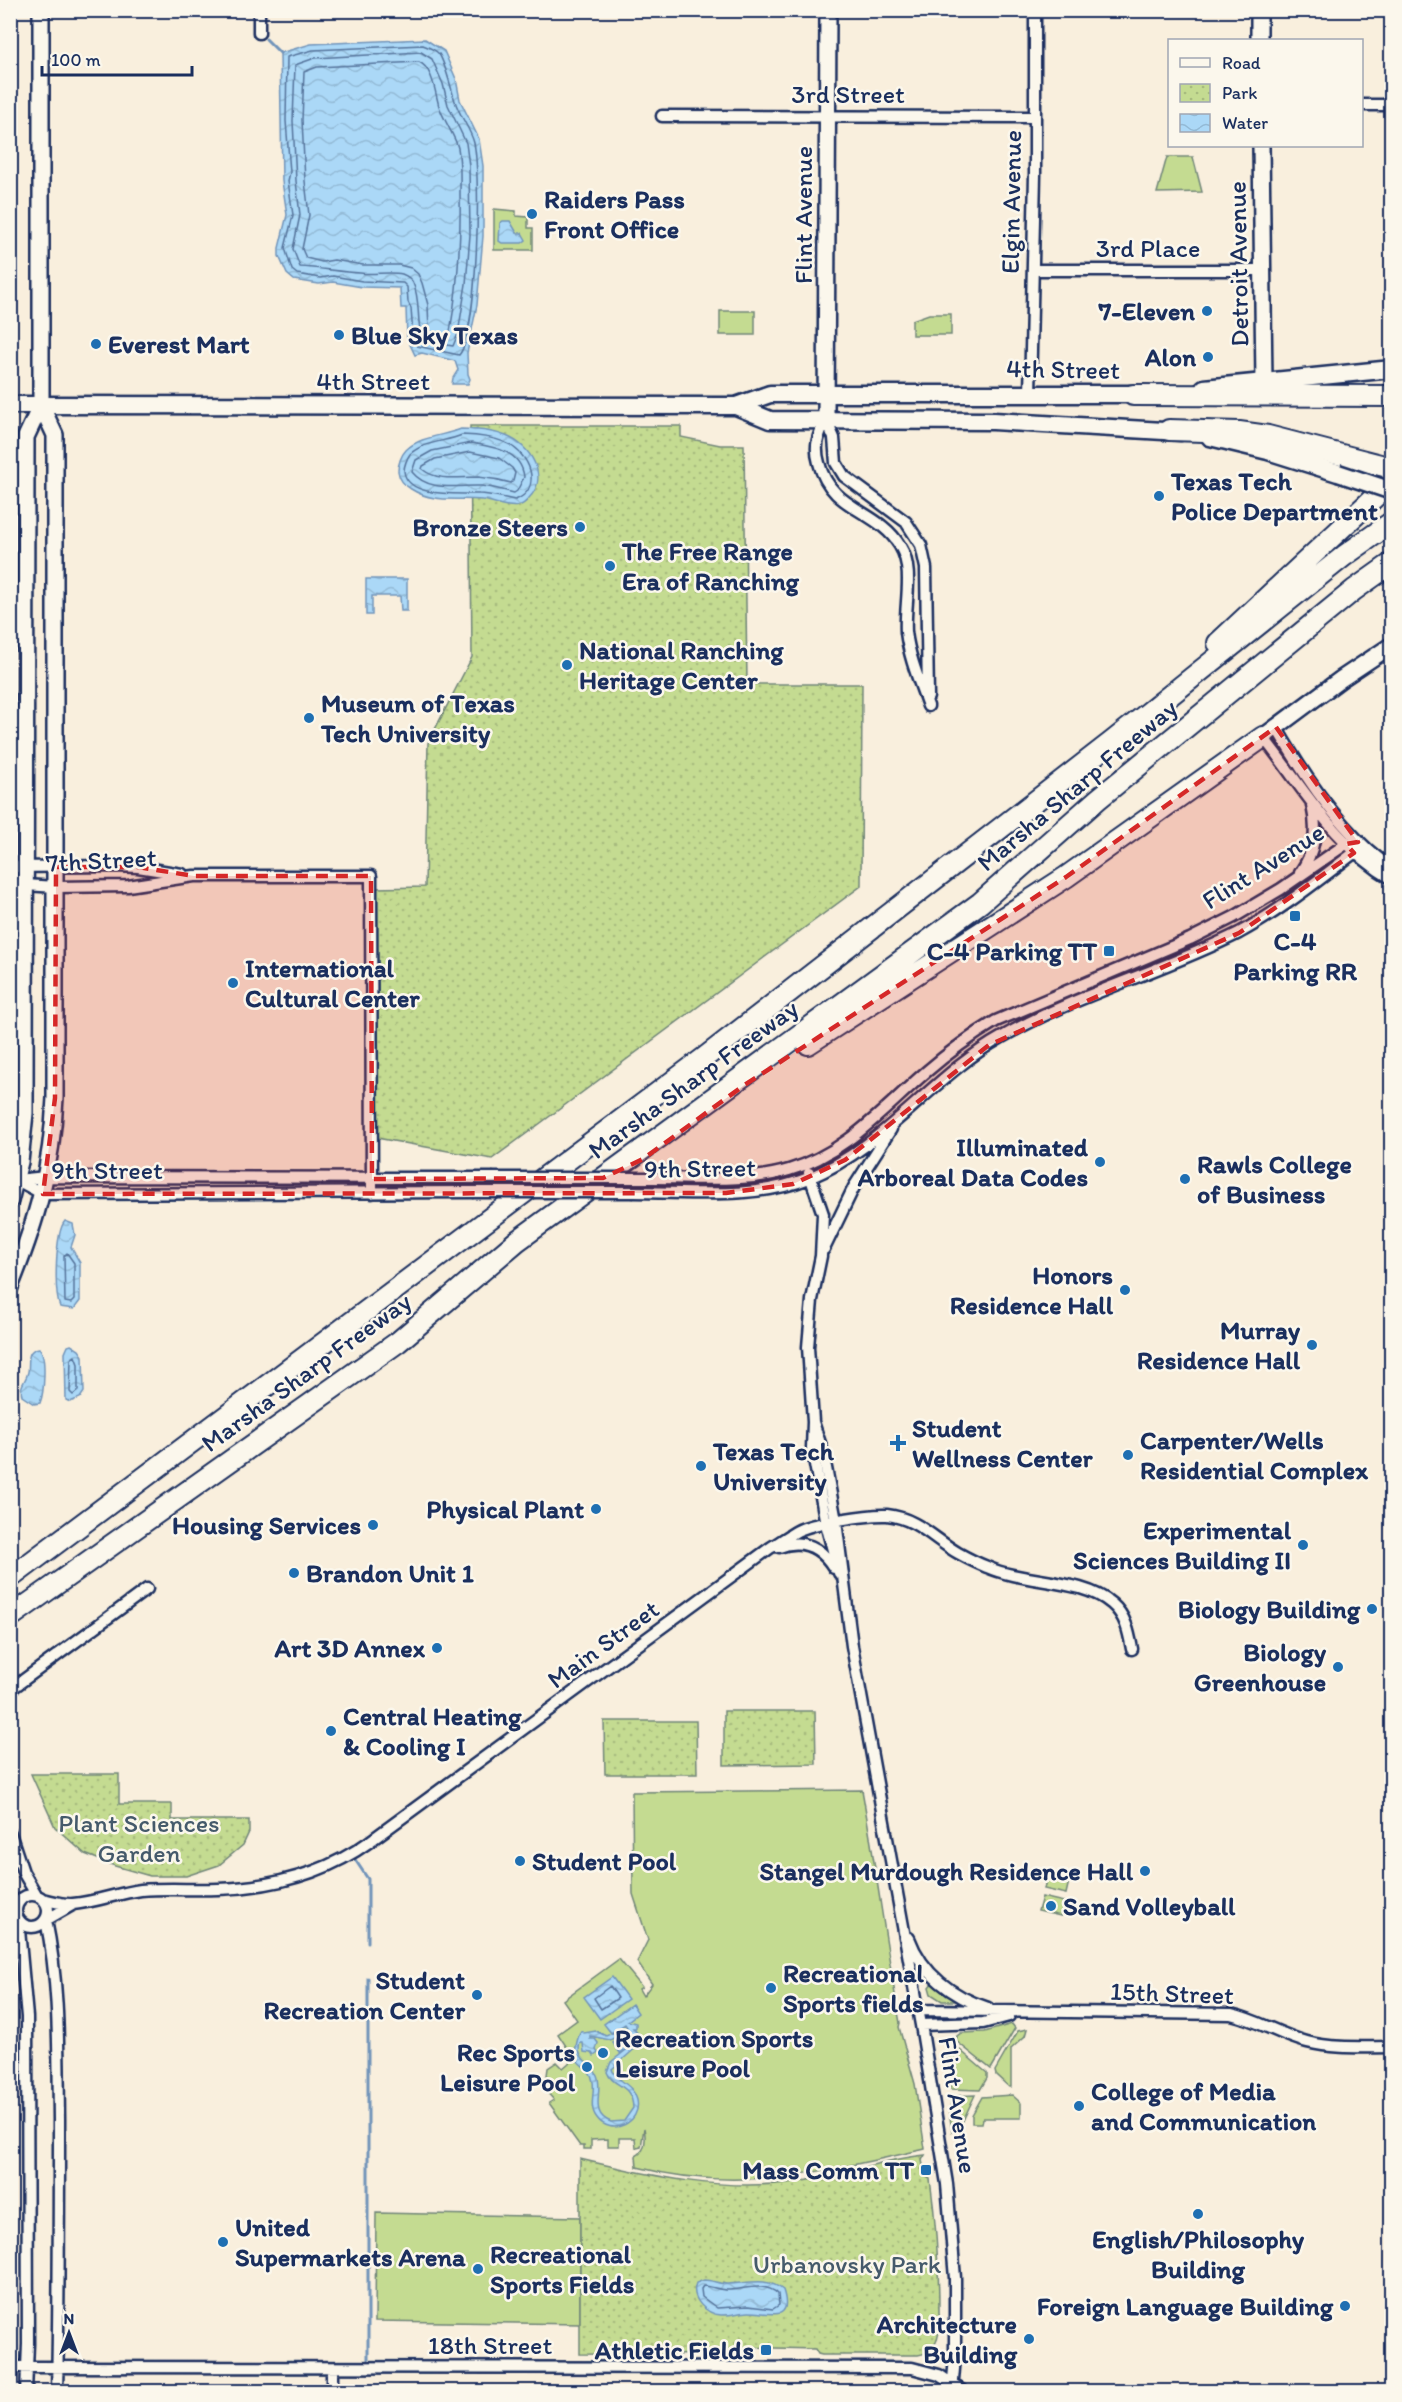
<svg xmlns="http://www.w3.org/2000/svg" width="1402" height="2402" font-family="Itim,sans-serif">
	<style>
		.grass { fill: #c4db91; stroke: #708578; stroke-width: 1.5 }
		.park { fill: url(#park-dots); stroke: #708578; stroke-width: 1.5 }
		.water { fill: url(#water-waves); stroke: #7194ba; stroke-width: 1.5; fill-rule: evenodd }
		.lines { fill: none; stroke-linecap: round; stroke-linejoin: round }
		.shore { stroke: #55739b; stroke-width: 1.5 }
		.stream { stroke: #7194ba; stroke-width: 3 }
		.street-casing { stroke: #1b2f5e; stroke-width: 15 }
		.secondary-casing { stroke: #1b2f5e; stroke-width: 20 }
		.primary-casing { stroke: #1b2f5e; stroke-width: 21 }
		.highway-casing { stroke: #1b2f5e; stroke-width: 24 }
		.street { stroke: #fbf7ec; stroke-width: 10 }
		.secondary { stroke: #fbf7ec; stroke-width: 15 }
		.primary { stroke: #fbf7ec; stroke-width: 16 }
		.highway { stroke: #fbf7ec; stroke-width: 20 }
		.street-bridge-casing { stroke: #1b2f5e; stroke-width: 15; stroke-linecap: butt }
		.primary-bridge-casing { stroke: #1b2f5e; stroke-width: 21; stroke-linecap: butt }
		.street-bridge { stroke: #fbf7ec; stroke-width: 10 }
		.primary-bridge { stroke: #fbf7ec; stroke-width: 16 }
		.marked { fill: #d62828; fill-opacity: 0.2; stroke: #d62828; stroke-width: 4.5; stroke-dasharray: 12 8; stroke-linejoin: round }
		.poi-dot { fill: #1f6fb2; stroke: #fbf7ec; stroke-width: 2 }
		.labels { text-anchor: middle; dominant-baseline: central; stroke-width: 5; stroke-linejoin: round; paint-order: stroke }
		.street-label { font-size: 26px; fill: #1b2f5e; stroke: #fbf7ec }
		.poi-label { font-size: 26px; font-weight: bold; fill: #1b2f5e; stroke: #fbf7ec; text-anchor: start }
		.park-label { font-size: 26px; fill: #455a6b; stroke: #fbf7ec }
	</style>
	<defs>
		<pattern id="park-dots" width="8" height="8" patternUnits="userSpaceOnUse" patternTransform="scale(1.5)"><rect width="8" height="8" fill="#c4db91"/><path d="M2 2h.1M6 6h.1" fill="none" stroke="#a8bc7f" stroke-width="1.8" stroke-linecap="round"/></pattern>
		<pattern id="water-waves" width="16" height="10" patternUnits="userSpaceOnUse" patternTransform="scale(1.5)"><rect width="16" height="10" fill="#abd8f7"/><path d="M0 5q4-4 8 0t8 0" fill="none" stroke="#93bad6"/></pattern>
	</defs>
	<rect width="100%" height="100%" fill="#f9efdd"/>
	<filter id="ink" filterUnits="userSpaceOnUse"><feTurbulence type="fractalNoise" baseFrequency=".0167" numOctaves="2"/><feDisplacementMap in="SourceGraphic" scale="12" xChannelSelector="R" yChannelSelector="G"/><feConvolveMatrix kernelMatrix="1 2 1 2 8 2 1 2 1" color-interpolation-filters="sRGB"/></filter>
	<g filter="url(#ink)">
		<path class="grass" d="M1167,157H1193L1202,192L1157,193Z
			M494,209L516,211V216L528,217V228H533V250H494Z
			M720,311H755V335H720Z
			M929,314H951V335H912V320Z
			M862,1790C876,1868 886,1945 900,2023L899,2027L915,2084L925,2149C825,2171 739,2194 637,2167L636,2156C646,2151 646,2138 644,2128L641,2147L636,2148L635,2138H619V2146H608V2139L591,2140V2149H584V2146H580L549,2103L554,2100L545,2090L548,2068L557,2062L563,2068L570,2062L566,2046L558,2034L577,2020L563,2000L619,1959L642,1987L639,1989L643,1996L652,1984L637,1962L648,1940L633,1894L632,1792Z
			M1047,1875L1069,1881L1066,1894L1044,1889Z
			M1042,1897L1064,1902L1061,1916L1038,1911Z
			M933,1982L959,2001H942L931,1994L929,1987Z
			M1012,2024L1015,2028L991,2069L956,2041L957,2036L961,2033L985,2032Z
			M1027,2029L1025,2036L1011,2049V2087H1009L996,2075L995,2071L1018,2031Z
			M953,2044L987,2073V2078L980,2090L951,2089L946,2049L949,2045Z
			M975,2095L958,2131L952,2132L950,2117L951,2096Z
			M1012,2095L1021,2103V2118H983L982,2123H972V2115L982,2097Z
			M376,2213L580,2217V2324L375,2321Z"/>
		<path class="park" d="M470,426H681V437L720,445H744L747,684H862L861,886L492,1159L377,1138L375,888L425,887L428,743L472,657Z
			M724,1711H815L816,1764L724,1765Z
			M604,1721H696L697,1774H605Z
			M31,1774H119V1804H172V1820H249V1832L243,1845L219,1865L186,1876H150L115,1866L85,1854L55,1827Z
			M925,2155L922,2160L925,2176L930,2179C936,2223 939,2266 939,2310C939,2320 941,2333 936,2342C933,2350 926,2354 918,2355H822L818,2354L815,2349L738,2347L727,2355L580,2354V2159C651,2176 722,2192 795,2182C839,2177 881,2159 925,2155Z"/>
		<path class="water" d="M425,39L444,51L456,79L460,100L479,139L483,166V236L477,305L467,353L468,374L470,379L468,384H452L453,378L458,370L455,361L422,353L415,355L407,338L406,308H401L400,288L362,287L333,282L319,284L294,280L287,274L279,256V248L287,215L282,181L280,53L311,44Z
			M503,221H510L517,233H522L526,240L522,243H502L499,241L500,223Z
			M461,429C475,429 493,431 506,436C530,445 550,477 529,498C526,502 523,505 518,506C508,509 493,501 482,500C456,497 434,504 411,489C404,485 399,479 398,471C398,465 401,455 406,450C420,436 444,436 461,429Z
			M366,579H407V611H401L400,596H372V615H366Z
			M65,1221L73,1224L75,1235L71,1247L80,1263V1301L74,1309L60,1307C54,1293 55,1232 65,1221Z
			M71,1345L79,1350L83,1356L84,1392L80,1398L70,1402L66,1400L65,1353L68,1346Z
			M39,1348C47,1355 44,1393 40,1403L34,1404L22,1396C19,1384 26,1382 28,1372C30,1362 25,1350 39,1348Z
			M612,1977L628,1999L600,2019L584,1997Z
			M632,2004L638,2013L628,2021L636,2023V2028H633L640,2036L639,2045L612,2069C615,2081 633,2083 637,2100C642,2123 611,2137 597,2118C588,2107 595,2094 593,2082C590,2059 568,2072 578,2038C579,2035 580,2032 582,2031L584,2033L596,2031L606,2036L627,2027L625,2024L611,2033L604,2024ZM626,2032H628L613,2043L620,2053L635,2043L611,2062L607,2072C613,2088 632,2083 633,2108L624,2121L611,2122C588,2113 604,2092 597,2075C591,2062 575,2059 580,2043H583L584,2052L592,2053L594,2056L598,2053L596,2050L598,2043L595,2039H590V2036L610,2040Z
			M704,2280C712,2280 719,2284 727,2284C747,2284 766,2276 783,2290C794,2324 768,2312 749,2312C740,2312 731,2316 721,2315C706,2314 690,2299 696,2283Z"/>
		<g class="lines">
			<path class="shore" d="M423,45C428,47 435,49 439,54C446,65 451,89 455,101C459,115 471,130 474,143C481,176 478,333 459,355L417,346L413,336L411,308L408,302L407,287L403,283L362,281L333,276L320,278L297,274L292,270L285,248L293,215L288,181L290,172L286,121L287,57L313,50Z
				M421,52L432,59L443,84L448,105L466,143L469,166L470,235L466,284L458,334L453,346L435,343L422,338C416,321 421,300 413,283C411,278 407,276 402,274C389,271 374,275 360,273C339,272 321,268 300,267L293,249L300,215L296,181L293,121L295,65L315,58Z
				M419,62C433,68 435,93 439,106C443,119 456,138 458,148C461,164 460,179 460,194C461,241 458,286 450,332L447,336L429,331L428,305L422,283L418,274L411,268L399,265H363L334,260L322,262L306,258L302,249L309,215L305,181L302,120L304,72L317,67Z
				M462,435C477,435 501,438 513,447C532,460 541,490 515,500C503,498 491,494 479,494C461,493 407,499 404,471C404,466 407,458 410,454C424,441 446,442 462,435Z
				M471,443C493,447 521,450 524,477L517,491L514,493C503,490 492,487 481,486C458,485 429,493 412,472L416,460L432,451Z
				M470,452L499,458L512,468L515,473L513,481L511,483C500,480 489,478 478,477C459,477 438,482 422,469L423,466L435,459Z
				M67,1253L74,1263V1300L71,1303L65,1302L64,1256Z
				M75,1356L78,1364V1391L73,1395L70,1392L71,1359Z
				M610,1986L618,1998L601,2009L594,1998Z
				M703,2286C711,2286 719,2290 727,2290C744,2290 764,2281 778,2294L779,2305L773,2309L748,2306L717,2308L702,2297L701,2289Z"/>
			<path class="stream" d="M266,39L280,53
				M352,1855L368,1879V1942
				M368,2366V1978"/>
			<g class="street-casing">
				<path id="street" d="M259,10V33
					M1362,105H1392
					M662,116L1035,117
					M1033,270H1263
					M1030,394L1035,175V10
					M826,420C818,435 814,446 819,463C831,511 878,509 900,546C915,570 904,605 906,632C909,657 920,683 928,706
					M826,420L834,438L836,463L844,476L906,522L921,545L926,568L928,697
					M1276,727C1303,774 1346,839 1392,868
					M1263,737C1303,787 1335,846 1392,879
					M10,867L115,866L138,867L182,874
					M1300,873C1315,851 1318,831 1312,805
					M10,884L56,887L128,886L194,876H371L372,1193
					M809,1173L823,1214L821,1256L812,1300L808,1347L813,1422L812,1448L826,1524L839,1573
					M653,1178C698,1178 746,1183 789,1170C845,1154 883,1109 926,1072C948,1053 971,1036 996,1021L1190,939L1234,917L1281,889L1346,844L1358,842
					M17,1180L46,1177L492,1178
					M17,1180L43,1194L472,1192
					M634,1192C691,1192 755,1200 809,1178C884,1148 932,1076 1002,1037C1077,994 1162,972 1239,933C1280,911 1317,881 1354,853L1358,842
					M824,1249L854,1187L891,1129
					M813,1422L823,1452L836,1521L852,1646L921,2025L947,2184L955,2278V2357L952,2392
					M779,1547C803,1538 821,1547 834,1568
					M10,1690L147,1589
					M10,1833L23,1872L37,1896
					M16 1911a16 16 0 1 1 32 0a16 16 0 1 1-32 0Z
					M42,1899C52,1901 63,1905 73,1904C96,1902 118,1893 141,1890C167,1888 193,1890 218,1889C272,1887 325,1874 369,1842L770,1548C779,1543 788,1536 797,1531C812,1523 869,1514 887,1515C917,1518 934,1539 958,1553C967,1558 977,1563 987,1567C1025,1584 1082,1578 1112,1604C1126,1616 1129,1633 1132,1649
					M18,1919L27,2017L28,2344L26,2392
					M909,1938C922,1974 953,1997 988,2008
					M918,2010L1231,2014C1258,2020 1280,2035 1307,2042C1334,2049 1363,2047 1392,2047
					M921,2025L983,2023L1009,2016
					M10,2367L912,2368L939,2375L964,2392
					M332,2368V2392
					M57,2392C59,2301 59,2210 59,2119C58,2052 60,1986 46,1920L74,1904"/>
			</g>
			<g class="secondary-casing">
				<path id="secondary" d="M1259,10V40
					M1261,146L1264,382
					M826,420L828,10
					M1263,737L1341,679L1392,645
					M10,1201L20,1162L25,1113L26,437L41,405
					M10,1287C36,1222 52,1169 55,1098V435L41,405V10"/>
			</g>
			<g class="primary-casing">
				<path id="primary" d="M1204,388L1392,369
					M10,405L736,406L770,394H1146
					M736,406L770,420L993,421L1181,432
					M1210,437L1268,451L1338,473"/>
			</g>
			<g class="highway-casing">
				<path id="highway" d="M1133,395L1392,396
					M1169,430L1239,432L1268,436L1392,468
					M1218,643L1392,481
					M808,1044L1066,877L1263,737
					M10,1578L704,1058L1113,741L1344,556L1392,522
					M10,1617L398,1342L517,1241L980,903L1098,799L1354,590L1392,563"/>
			</g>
			<use href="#street" class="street"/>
			<use href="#secondary" class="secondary"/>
			<use href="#primary" class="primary"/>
			<use href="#highway" class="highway"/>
			<g class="street-bridge-casing">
				<path id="street-bridge" d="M492,1178H653
					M472,1192H634"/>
			</g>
			<g class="primary-bridge-casing">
				<path id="primary-bridge" d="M1338,473L1392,491"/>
			</g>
			<use href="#street-bridge" class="street-bridge"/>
			<use href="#primary-bridge" class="primary-bridge"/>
		</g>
	</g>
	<path class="marked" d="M1276,727L1358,842L1346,844L1354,853L1239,933L989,1045L845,1160L793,1184L726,1193L43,1194L55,1098L56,867H138L194,876H371L372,1179L603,1178L643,1159L743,1086L1066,877Z"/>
	<g class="poi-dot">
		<circle cx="532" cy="214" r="6"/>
		<circle cx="1207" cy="311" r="6"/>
		<circle cx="339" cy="335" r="6"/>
		<circle cx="96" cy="344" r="6"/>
		<circle cx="1208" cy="357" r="6"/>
		<circle cx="1159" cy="496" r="6"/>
		<circle cx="580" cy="527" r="6"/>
		<circle cx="610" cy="566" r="6"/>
		<circle cx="567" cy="665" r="6"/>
		<circle cx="309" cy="718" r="6"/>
		<rect x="1289" y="910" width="12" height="12" rx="3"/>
		<rect x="1103" y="945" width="12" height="12" rx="3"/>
		<circle cx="233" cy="983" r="6"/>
		<circle cx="1100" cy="1162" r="6"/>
		<circle cx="1185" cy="1179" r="6"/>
		<circle cx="1125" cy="1290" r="6"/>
		<circle cx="1312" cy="1345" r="6"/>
		<path d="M895 1434h6v6h6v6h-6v6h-6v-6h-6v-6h6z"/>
		<circle cx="1128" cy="1455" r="6"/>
		<circle cx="701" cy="1466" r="6"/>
		<circle cx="596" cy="1509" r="6"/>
		<circle cx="373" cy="1525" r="6"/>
		<circle cx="1303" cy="1545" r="6"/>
		<circle cx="294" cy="1573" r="6"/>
		<circle cx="1372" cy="1609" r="6"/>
		<circle cx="437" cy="1648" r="6"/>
		<circle cx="1338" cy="1667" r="6"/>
		<circle cx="331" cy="1731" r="6"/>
		<circle cx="520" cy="1861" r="6"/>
		<circle cx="1145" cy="1871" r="6"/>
		<circle cx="1051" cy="1906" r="6"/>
		<circle cx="771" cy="1988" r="6"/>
		<circle cx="477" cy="1995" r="6"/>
		<circle cx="603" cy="2053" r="6"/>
		<circle cx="587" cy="2067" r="6"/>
		<circle cx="1079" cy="2106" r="6"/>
		<rect x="920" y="2164" width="12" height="12" rx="3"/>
		<circle cx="1198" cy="2214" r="6"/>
		<circle cx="223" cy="2242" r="6"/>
		<circle cx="478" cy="2269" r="6"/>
		<circle cx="1345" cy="2306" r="6"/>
		<circle cx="1029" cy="2339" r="6"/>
		<rect x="760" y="2344" width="12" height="12" rx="3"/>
	</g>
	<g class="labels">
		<g class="street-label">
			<text x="848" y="94">3rd Street</text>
			<text transform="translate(1011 202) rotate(-89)">Elgin Avenue</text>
			<text transform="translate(803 215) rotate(-90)">Flint Avenue</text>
			<text x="1148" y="248">3rd Place</text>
			<text transform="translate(1238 264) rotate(-91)">Detroit Avenue</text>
			<text transform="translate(1063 369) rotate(1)">4th Street</text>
			<text x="373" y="381">4th Street</text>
			<text transform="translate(1077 785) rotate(-40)">Marsha Sharp Freeway</text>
			<text transform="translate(101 860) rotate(-3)">7th Street</text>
			<text transform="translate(1263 866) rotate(-32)">Flint Avenue</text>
			<text transform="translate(693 1079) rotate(-36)">Marsha Sharp Freeway</text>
			<text transform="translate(700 1168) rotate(-1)">9th Street</text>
			<text x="107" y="1170">9th Street</text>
			<text transform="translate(306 1372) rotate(-36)">Marsha Sharp Freeway</text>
			<text transform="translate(603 1644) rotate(-36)">Main Street</text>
			<text transform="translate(1172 1993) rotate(2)">15th Street</text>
			<text transform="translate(958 2105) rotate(81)">Flint Avenue</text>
			<text x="490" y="2345">18th Street</text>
		</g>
		<g class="poi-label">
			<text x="544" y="199">Raiders Pass<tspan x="544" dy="30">Front Office</tspan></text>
			<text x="1195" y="311" text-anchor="end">7-Eleven</text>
			<text x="351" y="335">Blue Sky Texas</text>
			<text x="108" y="344">Everest Mart</text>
			<text x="1196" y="357" text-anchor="end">Alon</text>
			<text x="1171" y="481">Texas Tech<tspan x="1171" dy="30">Police Department</tspan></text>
			<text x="568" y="527" text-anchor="end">Bronze Steers</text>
			<text x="622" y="551">The Free Range<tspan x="622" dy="30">Era of Ranching</tspan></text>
			<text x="579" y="650">National Ranching<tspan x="579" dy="30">Heritage Center</tspan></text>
			<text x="321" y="703">Museum of Texas<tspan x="321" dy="30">Tech University</tspan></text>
			<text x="1295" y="941" text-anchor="middle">C-4<tspan x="1295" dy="30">Parking RR</tspan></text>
			<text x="1097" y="951" text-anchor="end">C-4 Parking TT</text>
			<text x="245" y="968">International<tspan x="245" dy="30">Cultural Center</tspan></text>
			<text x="1088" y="1147" text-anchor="end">Illuminated<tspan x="1088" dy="30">Arboreal Data Codes</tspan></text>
			<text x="1197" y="1164">Rawls College<tspan x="1197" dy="30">of Business</tspan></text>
			<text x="1113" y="1275" text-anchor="end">Honors<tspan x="1113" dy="30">Residence Hall</tspan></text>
			<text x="1300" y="1330" text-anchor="end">Murray<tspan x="1300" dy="30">Residence Hall</tspan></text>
			<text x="912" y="1428">Student<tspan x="912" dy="30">Wellness Center</tspan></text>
			<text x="1140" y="1440">Carpenter/Wells<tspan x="1140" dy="30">Residential Complex</tspan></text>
			<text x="713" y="1451">Texas Tech<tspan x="713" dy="30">University</tspan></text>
			<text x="584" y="1509" text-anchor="end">Physical Plant</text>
			<text x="361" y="1525" text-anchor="end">Housing Services</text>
			<text x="1291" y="1530" text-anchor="end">Experimental<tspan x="1291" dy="30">Sciences Building II</tspan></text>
			<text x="306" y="1573">Brandon Unit 1</text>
			<text x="1360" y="1609" text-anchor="end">Biology Building</text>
			<text x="425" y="1648" text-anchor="end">Art 3D Annex</text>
			<text x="1326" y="1652" text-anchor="end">Biology<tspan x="1326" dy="30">Greenhouse</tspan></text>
			<text x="343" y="1716">Central Heating<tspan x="343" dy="30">&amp; Cooling I</tspan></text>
			<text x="532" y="1861">Student Pool</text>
			<text x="1133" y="1871" text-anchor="end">Stangel Murdough Residence Hall</text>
			<text x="1063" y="1906">Sand Volleyball</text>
			<text x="783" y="1973">Recreational<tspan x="783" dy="30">Sports fields</tspan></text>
			<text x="465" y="1980" text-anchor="end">Student<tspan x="465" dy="30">Recreation Center</tspan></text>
			<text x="615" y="2038">Recreation Sports<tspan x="615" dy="30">Leisure Pool</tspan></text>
			<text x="575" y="2052" text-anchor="end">Rec Sports<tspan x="575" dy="30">Leisure Pool</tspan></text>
			<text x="1091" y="2091">College of Media<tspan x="1091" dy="30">and Communication</tspan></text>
			<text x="914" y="2170" text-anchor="end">Mass Comm TT</text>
			<text x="235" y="2227">United<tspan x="235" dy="30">Supermarkets Arena</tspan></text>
			<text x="1198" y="2239" text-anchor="middle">English/Philosophy<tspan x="1198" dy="30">Building</tspan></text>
			<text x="490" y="2254">Recreational<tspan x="490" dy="30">Sports Fields</tspan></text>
			<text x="1333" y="2306" text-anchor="end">Foreign Language Building</text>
			<text x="1017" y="2324" text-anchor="end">Architecture<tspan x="1017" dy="30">Building</tspan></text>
			<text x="754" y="2350" text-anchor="end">Athletic Fields</text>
		</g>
		<g class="park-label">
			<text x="139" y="1823">Plant Sciences<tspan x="139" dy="30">Garden</tspan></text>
			<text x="847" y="2264">Urbanovsky Park</text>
		</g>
	</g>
	<rect width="1402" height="2402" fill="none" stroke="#fbf7ec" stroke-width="36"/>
	<rect x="18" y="18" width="1366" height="2366" fill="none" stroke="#1b2f5e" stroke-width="2" filter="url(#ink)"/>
	<rect x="1168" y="39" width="195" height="108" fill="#fbf7ec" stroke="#a1a7b3" stroke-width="1.5"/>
	<rect x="1180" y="58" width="30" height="9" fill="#fbf7ec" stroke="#a1a7b3" stroke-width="1.5"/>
	<text x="1222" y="69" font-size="18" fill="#1b2f5e">Road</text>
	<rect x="1180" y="84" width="30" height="18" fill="url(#park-dots)" stroke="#a1a7b3" stroke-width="1.5"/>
	<text x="1222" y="99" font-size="18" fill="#1b2f5e">Park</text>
	<rect x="1180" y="114" width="30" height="18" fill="url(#water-waves)" stroke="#a1a7b3" stroke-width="1.5"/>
	<text x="1222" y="129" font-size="18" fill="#1b2f5e">Water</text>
	<g transform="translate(69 2333)" stroke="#fbf7ec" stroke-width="4.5" paint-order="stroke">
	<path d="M0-4.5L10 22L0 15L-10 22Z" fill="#1b2f5e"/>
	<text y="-9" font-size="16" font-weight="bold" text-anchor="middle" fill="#1b2f5e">N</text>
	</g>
	<path d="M42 66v9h150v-9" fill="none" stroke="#1b2f5e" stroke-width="3"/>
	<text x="51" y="66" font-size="18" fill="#1b2f5e" stroke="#fbf7ec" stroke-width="4.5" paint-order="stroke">100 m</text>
</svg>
